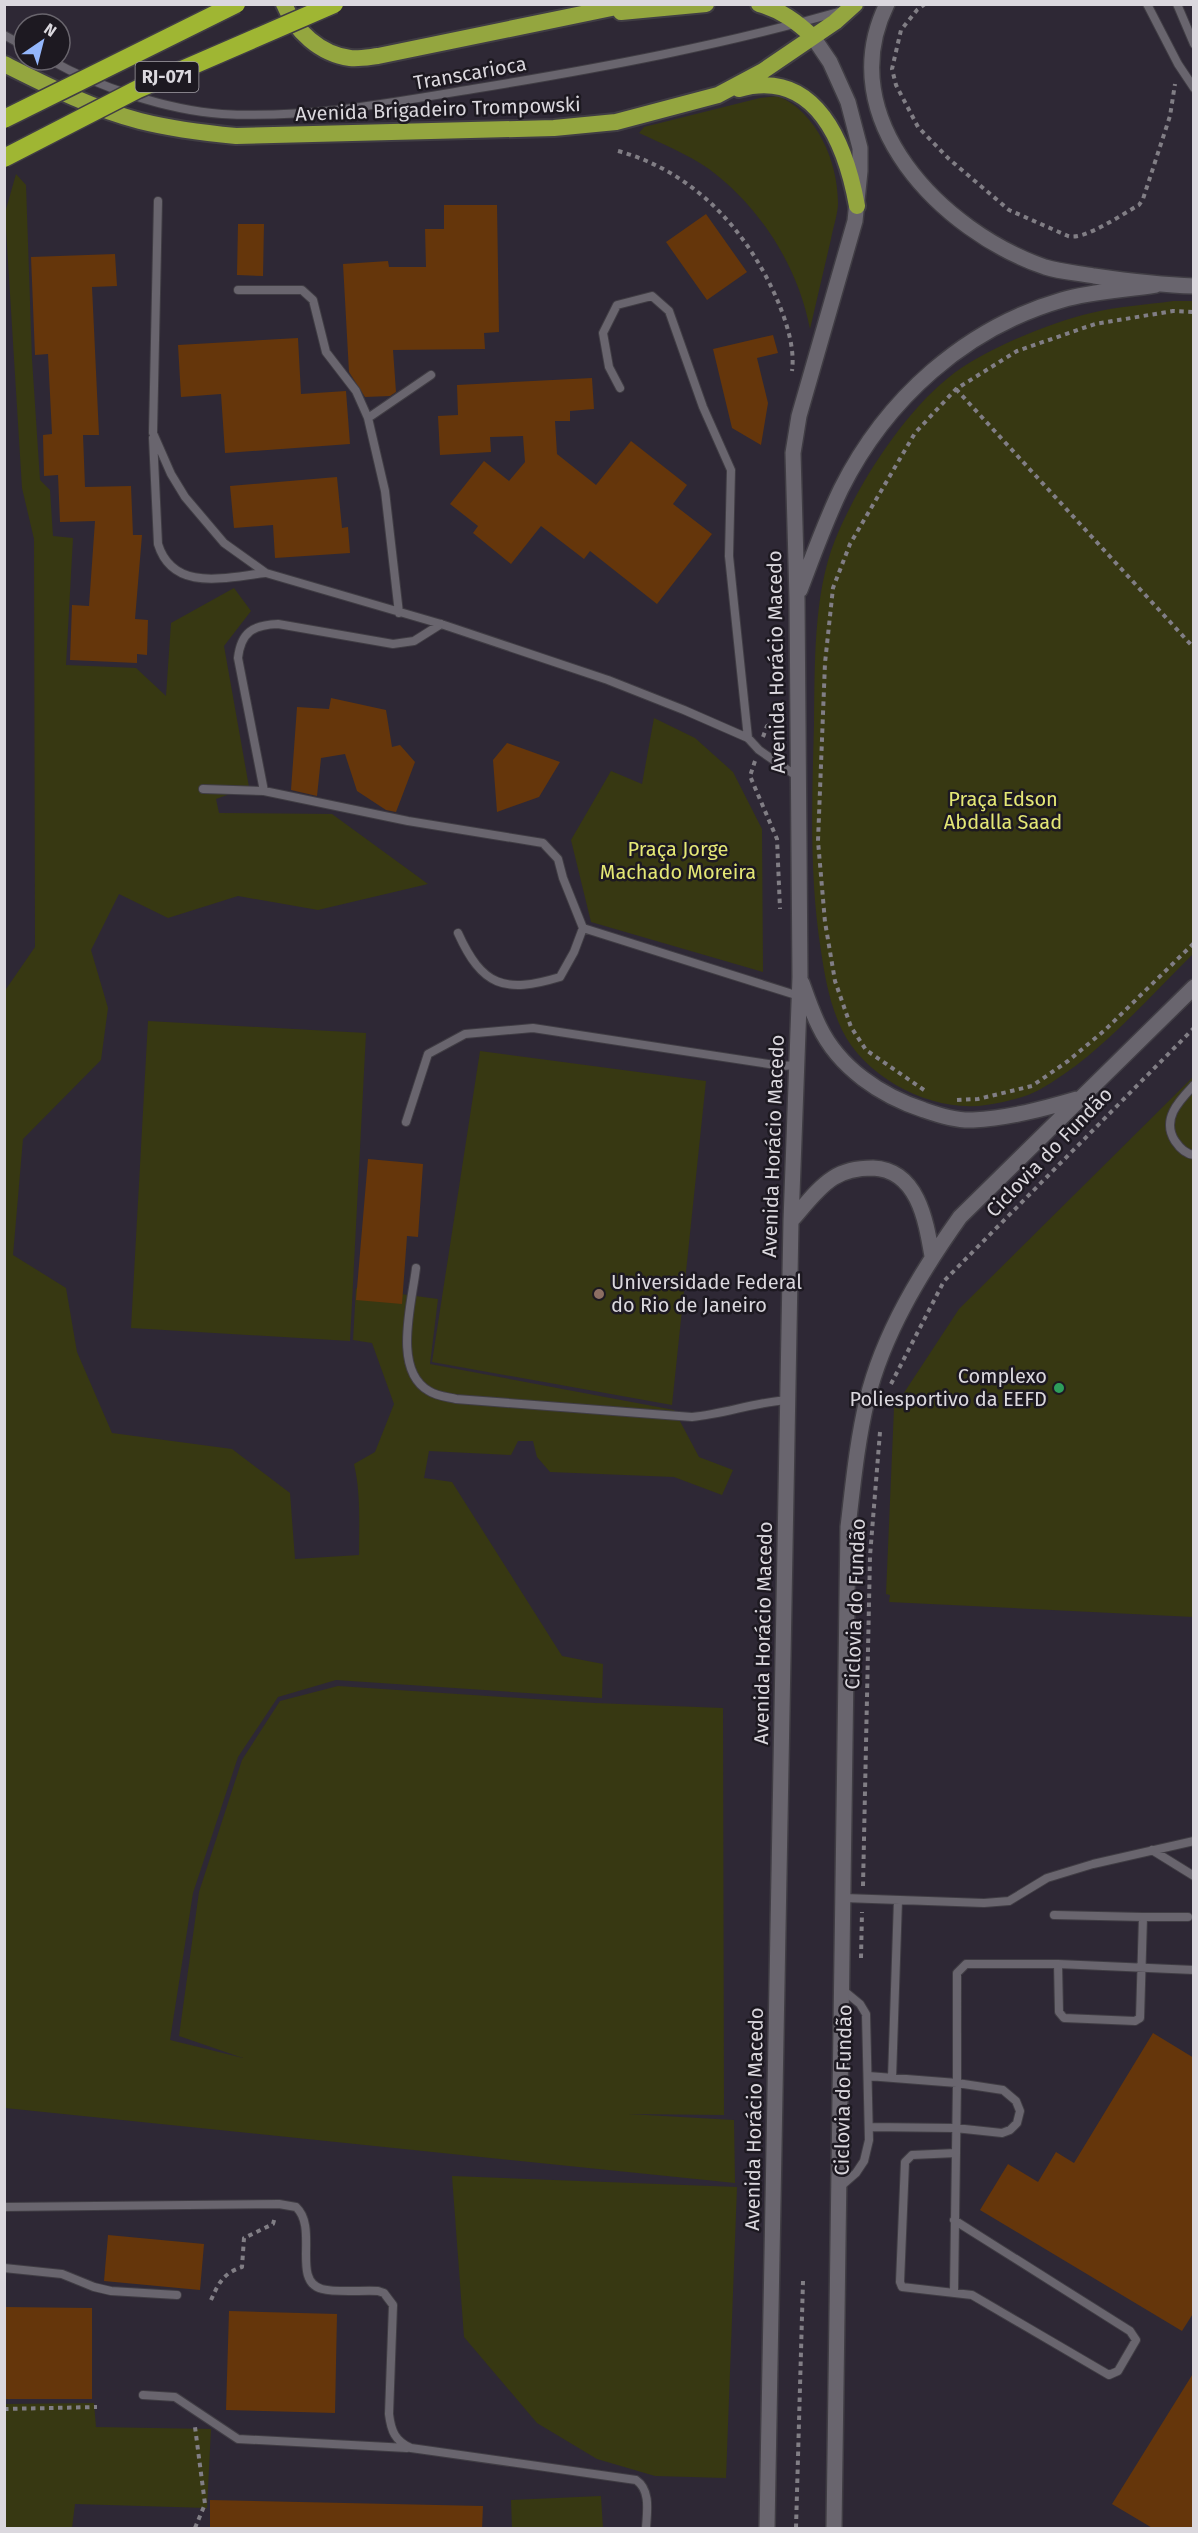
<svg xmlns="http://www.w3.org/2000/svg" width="1198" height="2533" font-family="'Fira Sans',sans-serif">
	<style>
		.built { fill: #2e2835; fill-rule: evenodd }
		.green { fill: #373812 }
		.building { fill: #65360b }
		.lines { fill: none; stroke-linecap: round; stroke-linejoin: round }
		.service-casing { stroke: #403d44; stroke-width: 10 }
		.tertiary-casing { stroke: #403d44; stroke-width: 18 }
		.trunk-casing { stroke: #403d44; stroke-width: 20 }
		.path { stroke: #817e85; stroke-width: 4; stroke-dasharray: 4.5 4.5; stroke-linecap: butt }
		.service { stroke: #69656e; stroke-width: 8 }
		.tertiary { stroke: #69656e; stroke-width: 15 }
		.trunk { stroke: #94a63f; stroke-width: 16 }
		.motorway-bridge-casing { stroke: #403d44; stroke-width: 21; stroke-linecap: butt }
		.motorway-bridge { stroke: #9fb633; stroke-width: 18 }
		.education-dot { fill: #8d6e63; stroke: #1d1921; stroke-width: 2 }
		.leisure-dot { fill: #2e9e5b; stroke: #1d1921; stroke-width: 2 }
		.labels { text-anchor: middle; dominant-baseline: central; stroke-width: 5; stroke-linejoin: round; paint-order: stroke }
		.shield { fill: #1d1921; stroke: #a29fa5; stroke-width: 1.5 }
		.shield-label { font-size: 18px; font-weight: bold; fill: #dbd8de }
		.street-label { font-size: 20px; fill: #dbd8de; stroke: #1d1921 }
		.park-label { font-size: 20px; fill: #e4e775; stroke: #1d1921 }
		.poi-label { font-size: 20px; fill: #dbd8de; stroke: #1d1921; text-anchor: start }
	</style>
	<rect width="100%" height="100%" fill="#26232a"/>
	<path class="built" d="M5,5H1193V2528H5ZM24,24H60V60H24Z"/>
	<path class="green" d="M778,96C817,112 838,162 838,203C838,214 833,227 831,239C824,269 817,299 810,329C798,266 760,207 709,169C687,154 663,144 639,133L644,127L760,98Z
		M16,174L26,185L32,359L40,480L50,490L53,536L73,538L66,665L136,668L166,696L171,623L234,588L251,611L224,646L249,787L216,799L219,813L332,814L428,884L318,910L238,896L168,918L119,894L91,950L108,1008L101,1060L23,1139L13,1255L66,1288L77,1352L112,1433L232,1449L290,1493L295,1559L359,1555C359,1524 361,1494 354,1464L375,1452L394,1404L372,1343L353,1340L356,1288L438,1299L430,1364L674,1410L699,1457L733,1470L722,1495L674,1477L550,1472L537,1457L533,1441H518L511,1455L429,1451L424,1478L452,1482L562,1656L603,1664L602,1698L336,1680L278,1697L238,1757L193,1893L170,2040L243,2058L179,2036L199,1892L242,1760L280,1701L338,1686L595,1703L723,1708L724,2115L628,2114L734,2120L735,2183L5,2108L4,992L35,947L34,539L22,488L5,213Z
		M1173,301H1194L1193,954C1145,1001 1098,1057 1039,1090C1024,1098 1004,1102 986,1105C933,1113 866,1079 842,1030C830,1005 825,978 821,951C809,875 812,800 814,724C815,666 813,595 835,540C857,486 902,415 948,378C982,350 1049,323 1091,313C1118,306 1146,305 1173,301Z
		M654,718L695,738L733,772L762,829L763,972L591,922L571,840L611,771L642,784Z
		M148,1021L366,1033L350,1341L131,1328Z
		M480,1051L706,1081L672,1405L432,1362Z
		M1193,1077V1617L889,1602L890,1595L886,1594L894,1408L959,1309Z
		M452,2176L737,2187L726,2478L655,2476L597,2459L537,2423L464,2337Z
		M94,2403L96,2427L211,2429L207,2508L75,2504L72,2528H5V2404Z
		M601,2496L603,2528H512L511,2500Z"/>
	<path class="building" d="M444,205H497L499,332L484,333L485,349L393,350L396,392L390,396L365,397L349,372L343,264L388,261L389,267H426L425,229H444Z
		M706,214L747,272L707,300L666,242Z
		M238,224H264L263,276L237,275Z
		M115,254L117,286L92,287L99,435H83L85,487L131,486L133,535H142L135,619L148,620L147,655L137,654V663L70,660L72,605L89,606L95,521L60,522L58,475L44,476L43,435L52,434L48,354L35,355L31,257Z
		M773,335L778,353L757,358L768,403L761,445L732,428L713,349Z
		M298,338L301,394L346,391L350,444L225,453L221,394L181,397L178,345Z
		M592,378L594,409L570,411V421H555L557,454L596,485L631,441L687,485L673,504L712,534L657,604L590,551L584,559L541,526L511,564L473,533L478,526L450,504L484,461L509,481L525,462L523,436L490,437L491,452L440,455L438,416L458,415L457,385Z
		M337,477L342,528L348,527L350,553L275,558L273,525L234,528L230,486Z
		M331,698L386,710L392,747L400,745L415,762L396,812L386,810L357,791L345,754L321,758L317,796L291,790L297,707L329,709Z
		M507,743L560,762L539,797L497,812L493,760Z
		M368,1159L423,1164L418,1237L407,1236L402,1304L356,1300Z
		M1153,2033L1194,2058V2312L1182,2331L980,2210L1008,2164L1038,2182L1056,2152L1074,2163Z
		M108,2235L204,2244L200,2290L104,2281Z
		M5,2307L92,2308V2399H5Z
		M229,2311L337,2314L335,2413L226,2410Z
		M1194,2372V2529H1154L1112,2504Z
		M210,2500L483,2506L482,2529H210Z"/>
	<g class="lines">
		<g class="service-casing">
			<path id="service" d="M1147,4L1178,64L1194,88
				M1177,4L1194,44
				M4,35L24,46
				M50,60C98,87 167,110 222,114C307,119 395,102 479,88C601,68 723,45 842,11
				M158,201L153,433L171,474L185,497L224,543L266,573L441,624L608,680L684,710L748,738L759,750L798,777
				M238,290H302L313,300L326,352L356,391L368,418L385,491L399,613
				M620,388L609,367L603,333L617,305L652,296L669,311L703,407L731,470L729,556L748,738
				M368,418L431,375
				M153,438L158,544C173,593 227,577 265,573
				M441,624L414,641L393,644L278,624C253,625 241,632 238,658L264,791L408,821L543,843L558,859L563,878L583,928L799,996
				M203,789L264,791
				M458,933C482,986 504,994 560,977L574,952L583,928
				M1194,1085C1179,1101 1161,1119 1175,1141C1179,1147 1185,1154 1194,1155
				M406,1122L428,1054L465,1034L533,1028L782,1066L797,1065
				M416,1268C412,1303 392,1370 429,1391C436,1396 448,1397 456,1399L692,1417C725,1414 755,1402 788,1400
				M1152,1850L1194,1876
				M844,1898L984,1903L1009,1901L1047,1878L1093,1864L1194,1841
				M1054,1915L1143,1917L1140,2018L1135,2021L1064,2018L1059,2012L1058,1964
				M1143,1917H1188
				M868,2076L957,2083L1003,2090L1016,2101L1020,2111L1017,2123L1010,2130L1002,2133L955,2128L869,2127
				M892,2078L898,1900
				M840,2187L856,2173L864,2161L869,2140L866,2014L860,2004L843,1990
				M4,2207L279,2204L296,2207C319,2228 291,2281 322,2289C337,2293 362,2290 378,2291L384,2293L393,2305L389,2414C391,2431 395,2441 411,2448L636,2480C651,2490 647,2512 646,2528
				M954,2220L1130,2331L1136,2340L1118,2371L1109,2375L972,2295L902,2287L900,2282L905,2162L912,2155L956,2153
				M4,2268L62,2274L94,2287L111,2291L177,2295
				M954,2291L957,2083V1973L966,1964H1058L1194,1970
				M143,2395L175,2397L238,2439L407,2448"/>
		</g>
		<g class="tertiary-casing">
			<path id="tertiary" d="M887,4C830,119 943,232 1045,267C1061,272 1078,273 1094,276C1128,281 1160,285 1194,286
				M800,590C813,556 825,522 841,489C886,399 965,328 1062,300C1092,291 1126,290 1156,285
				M802,983C807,997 812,1012 819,1026C839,1068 881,1096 924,1110C938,1115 958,1121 973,1120C1009,1118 1043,1109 1077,1099
				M791,1221C804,1207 816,1189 833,1178C845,1170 858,1168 873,1168C918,1170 926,1221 932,1256
				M767,2528L791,1221L800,977L797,599L793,453L799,416L855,221L860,171V148L848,102L830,62L813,37
				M834,2528L848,1527C853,1485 857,1442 867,1400C883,1334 921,1272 960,1217L1194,987"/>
		</g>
		<g class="trunk-casing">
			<path id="trunk" d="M284,4C295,31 320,54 350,58C359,59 369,57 378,56L631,4
				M759,4C781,10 797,22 813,37
				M621,12L706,4
				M4,64C48,86 93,109 140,121C172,129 204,133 236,136L554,128L616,122L718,95L763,71L835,22L855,4
				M739,89C817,67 846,146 857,206"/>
		</g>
		<path class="path" d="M925,4L917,10L901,30L892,69L896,85L918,127L949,159L1009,210L1068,236C1084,241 1124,213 1139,205L1143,199L1170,116L1175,84
			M618,151C695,172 749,232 779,304C787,324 795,349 792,371
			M956,389L1194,648
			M763,737L767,726L776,722L780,716
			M755,761L750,776L777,839L780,909
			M924,1090L866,1050L851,1027L835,981L825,922L818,841L825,663L833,588L850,544L915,433L956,389L1017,351L1095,324L1173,311L1194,312
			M957,1100L978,1099L1032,1086L1068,1061L1105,1030L1194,943
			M891,1384L944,1281L1194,1028
			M863,1886L870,1556L880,1432
			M861,1958L862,1912
			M211,2300C219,2282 224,2273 242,2267L244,2238L273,2224L275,2217
			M4,2409L97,2407
			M195,2528L205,2504L195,2427
			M796,2528L803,2281"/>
		<use href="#service" class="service"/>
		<use href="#tertiary" class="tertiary"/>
		<use href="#trunk" class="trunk"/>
		<g class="motorway-bridge-casing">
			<path id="motorway-bridge" d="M4,119L236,4
				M4,158L138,89L334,4"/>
		</g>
		<use href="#motorway-bridge" class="motorway-bridge"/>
	</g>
	<circle class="education-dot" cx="599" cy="1294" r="6"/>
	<circle class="leisure-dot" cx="1059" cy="1388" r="6"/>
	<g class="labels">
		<rect class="shield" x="135.5" y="62" width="63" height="30" rx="4.5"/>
		<g class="shield-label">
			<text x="167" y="77">RJ-071</text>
		</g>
		<g class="street-label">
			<text transform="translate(470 73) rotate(-10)">Transcarioca</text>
			<text transform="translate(438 109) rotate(-2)">Avenida Brigadeiro Trompowski</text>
			<text transform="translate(776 662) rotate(-91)">Avenida Horácio Macedo</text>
			<text transform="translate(773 1146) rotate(-88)">Avenida Horácio Macedo</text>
			<text transform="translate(1049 1152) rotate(-46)">Ciclovia do Fundão</text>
			<text transform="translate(855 1604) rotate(-88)">Ciclovia do Fundão</text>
			<text transform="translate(763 1633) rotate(-89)">Avenida Horácio Macedo</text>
			<text transform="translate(843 2090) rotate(-89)">Ciclovia do Fundão</text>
			<text transform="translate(754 2119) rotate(-89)">Avenida Horácio Macedo</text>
		</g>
		<g class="park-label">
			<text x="1003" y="799">Praça Edson<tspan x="1003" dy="23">Abdalla Saad</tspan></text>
			<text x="678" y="849">Praça Jorge<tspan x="678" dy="23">Machado Moreira</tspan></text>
		</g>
		<g class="poi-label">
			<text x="611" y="1282">Universidade Federal<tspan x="611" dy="23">do Rio de Janeiro</tspan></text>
			<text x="1047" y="1376" text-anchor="end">Complexo<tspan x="1047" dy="23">Poliesportivo da EEFD</tspan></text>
		</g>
	</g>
	<rect width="1198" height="2533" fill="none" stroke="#dbd8de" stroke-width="12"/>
	<g transform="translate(42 42) rotate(35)"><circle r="28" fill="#1d1921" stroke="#69656d" stroke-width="1.5"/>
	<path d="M0-4.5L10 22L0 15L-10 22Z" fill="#94b7fd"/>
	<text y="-9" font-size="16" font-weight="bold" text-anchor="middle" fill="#dbd8de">N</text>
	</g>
</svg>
